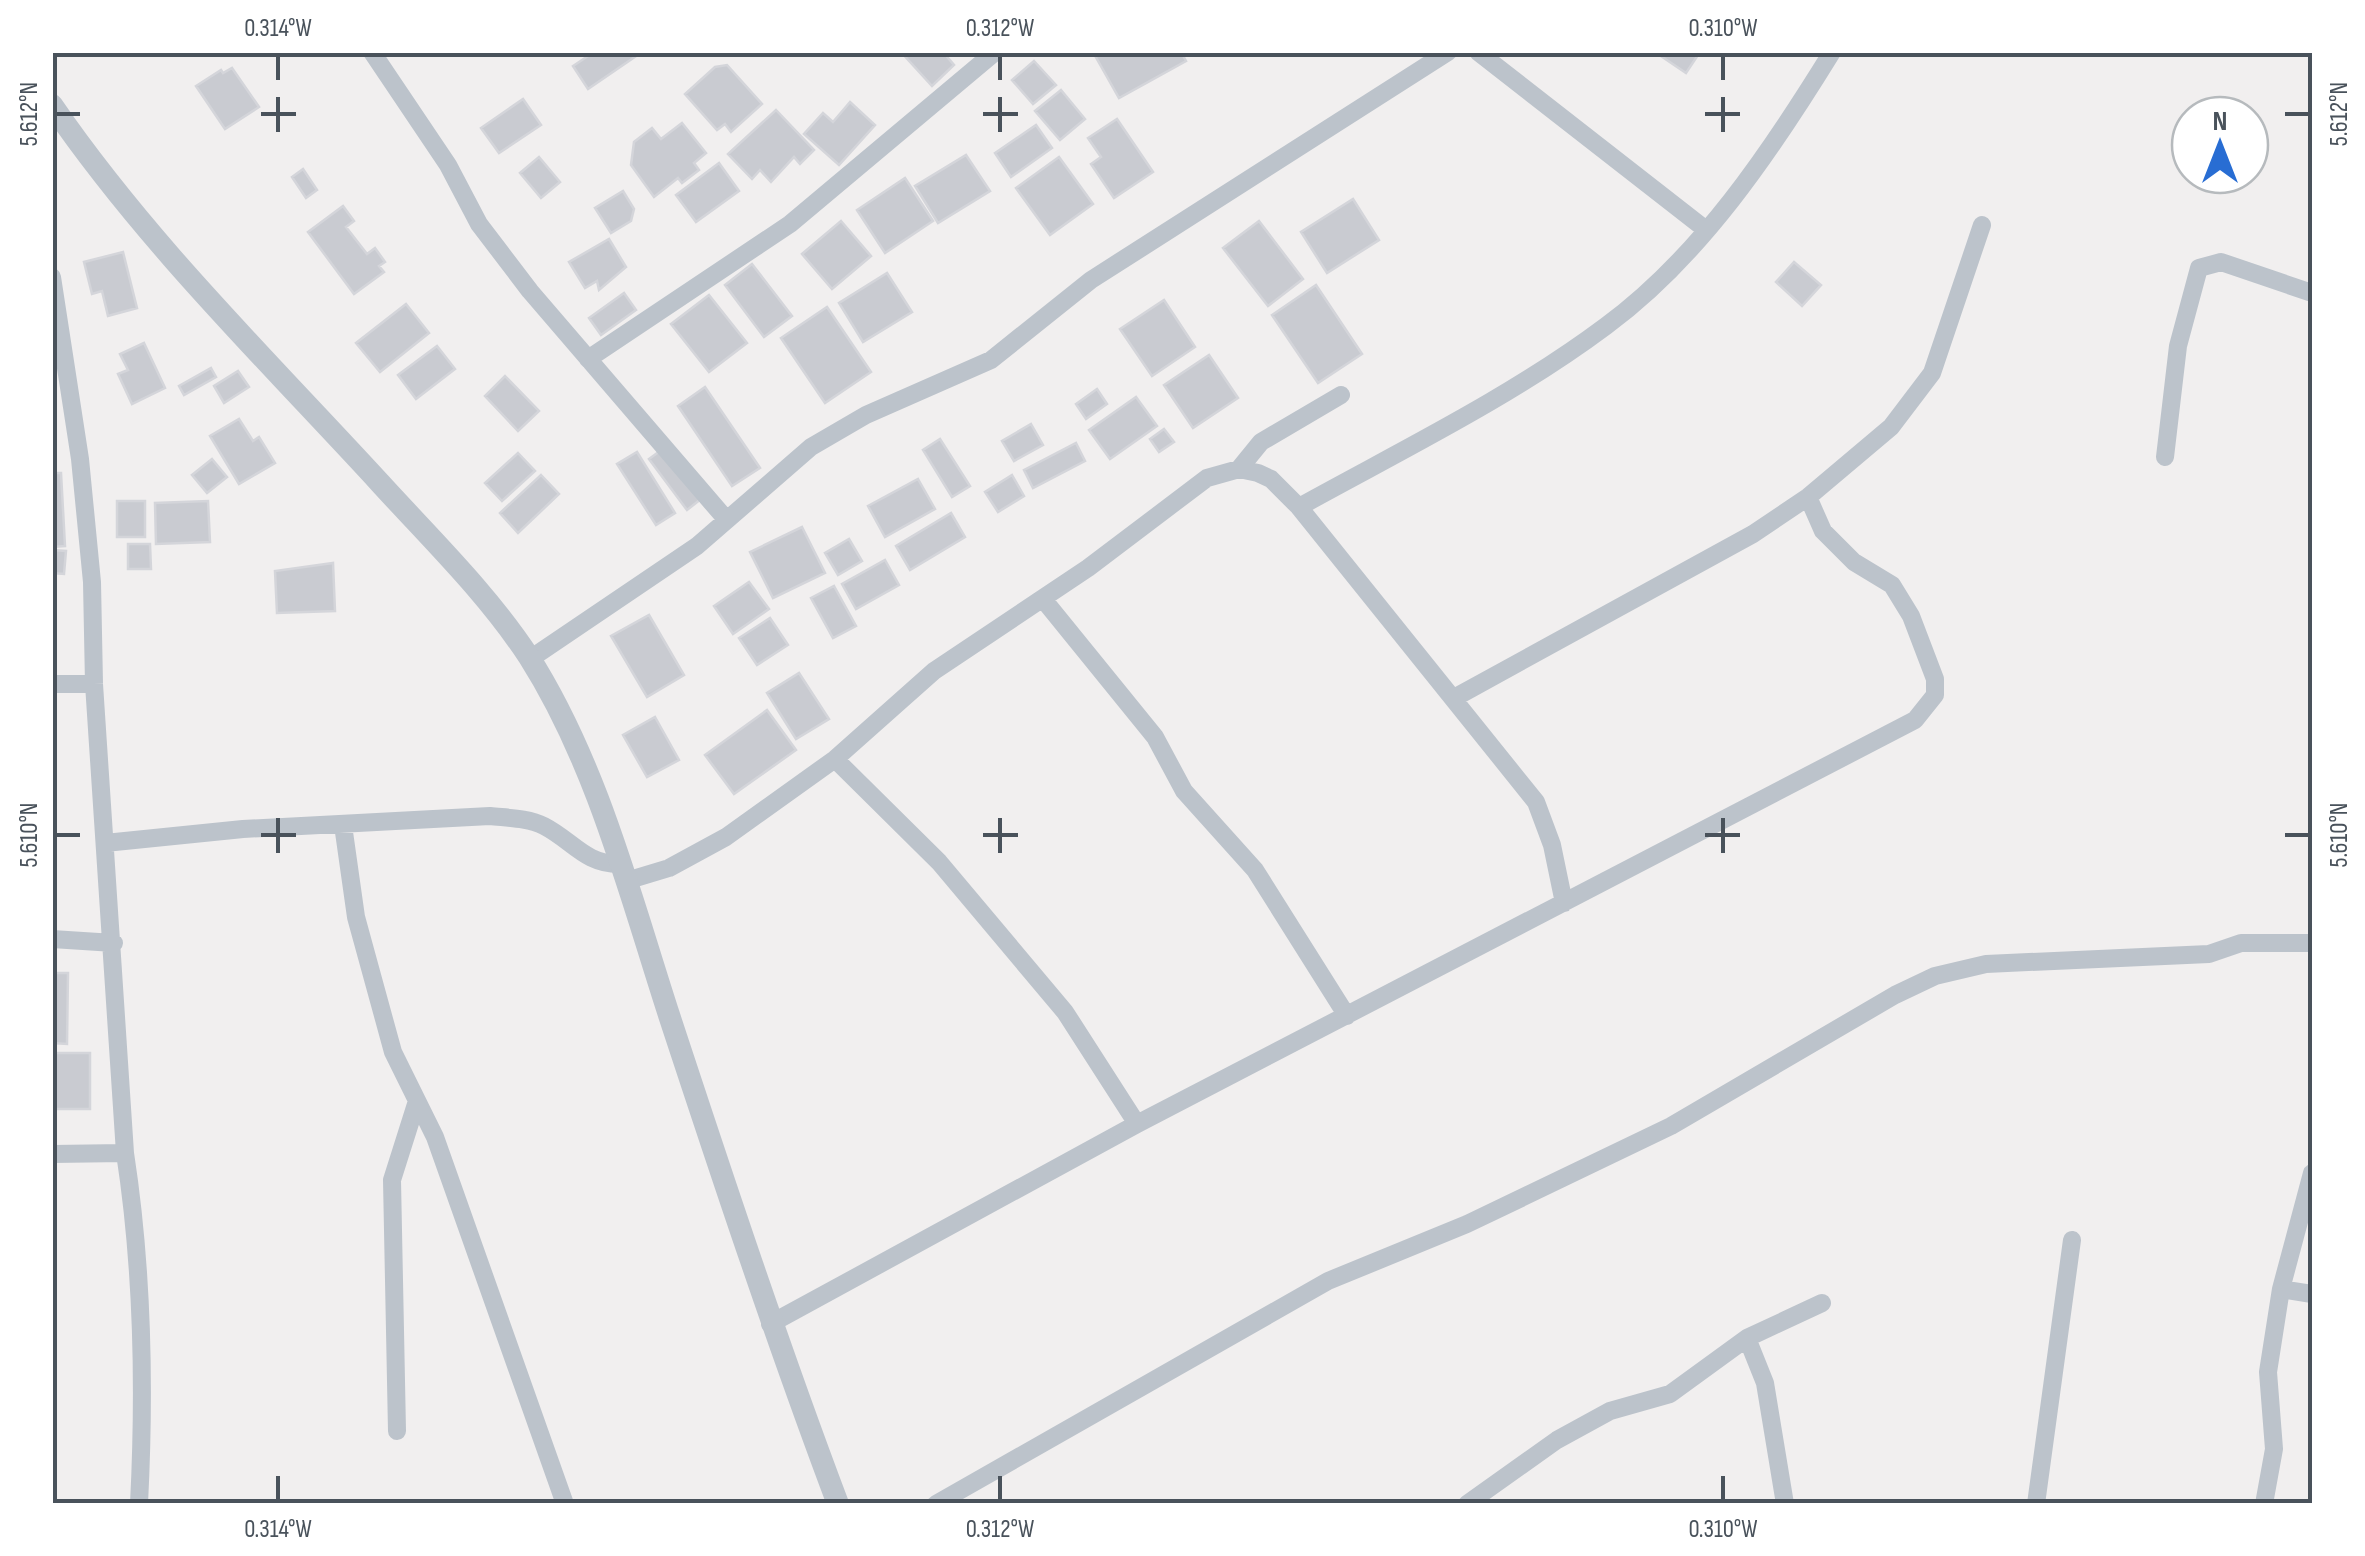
<svg xmlns="http://www.w3.org/2000/svg" width="2365" height="1556" font-family="'Sofia Sans Condensed',sans-serif">
	<style>
		.building { fill: #c9cbd1; stroke: #d4d5da; stroke-width: 2.5 }
		.lines { fill: none; stroke-linecap: round; stroke-linejoin: round }
		.minor { stroke: #bcc3cb; stroke-width: 18 }
		.tertiary { stroke: #bcc3cb; stroke-width: 22 }
		.ticks { fill: none; stroke: #49525b; stroke-width: 4 }
		.neatline { fill: none; stroke: #49525b; stroke-width: 4 }
		.ticks-label { font-size: 25px; text-anchor: middle; fill: #49525b }
	</style>
	<rect width="100%" height="100%" fill="#f1efef"/>
	<path class="building" d="M594,52H642L588,89L573,66Z
		M901,52H943L954,65L932,86Z
		M1093,52H1181L1186,61L1119,98Z
		M1655,52H1700L1686,73Z
		M1034,61L1056,85L1033,104L1012,80Z
		M727,65L762,104L731,132L725,124L717,130L685,94L715,67Z
		M232,68L259,107L225,129L196,86L221,70L223,73Z
		M1061,90L1085,119L1060,140L1035,111Z
		M523,99L541,125L499,153L481,128Z
		M850,102L875,125L839,165L804,134L823,113L833,122Z
		M776,110L814,150L800,164L794,157L771,182L760,170L752,179L728,154Z
		M1117,119L1153,172L1114,198L1091,164L1101,157L1088,138Z
		M682,123L706,153L694,163L699,170L682,183L678,178L654,197L631,165L634,142L652,128L661,139Z
		M1036,125L1052,148L1011,177L995,153Z
		M966,155L990,191L938,223L915,186Z
		M539,157L560,182L541,198L520,173Z
		M1059,157L1093,204L1050,235L1016,188Z
		M719,163L739,191L696,222L676,195Z
		M303,169L317,190L306,198L292,177Z
		M905,178L933,221L885,253L857,210Z
		M623,191L634,209L631,221L611,233L595,208Z
		M1353,199L1379,240L1327,273L1301,232Z
		M343,206L354,221L346,227L367,254L375,248L385,262L379,266L384,272L354,294L308,232Z
		M841,221L871,256L832,289L802,254Z
		M1259,221L1303,279L1268,306L1223,248Z
		M609,239L626,267L599,290L597,281L585,288L569,262Z
		M123,252L137,308L108,316L102,291L92,294L84,262Z
		M1794,262L1821,285L1802,306L1776,282Z
		M752,264L792,316L764,337L725,285Z
		M887,273L912,312L863,342L839,303Z
		M1316,285L1362,354L1318,383L1272,315Z
		M624,293L636,310L601,335L589,318Z
		M709,295L747,343L709,372L671,324Z
		M1164,300L1195,347L1152,376L1120,329Z
		M406,304L429,333L380,372L356,343Z
		M827,307L871,372L825,403L781,338Z
		M144,343L165,388L132,404L118,374L128,370L120,354Z
		M437,346L455,369L416,399L398,375Z
		M1209,355L1238,398L1193,428L1164,385Z
		M211,368L216,377L184,395L179,386Z
		M238,371L249,387L224,403L214,386Z
		M505,376L539,411L518,431L485,396Z
		M705,387L760,468L732,486L678,406Z
		M1097,389L1107,404L1086,419L1076,404Z
		M1136,397L1157,426L1110,459L1089,430Z
		M239,419L253,441L259,437L275,463L239,484L210,436Z
		M1031,424L1043,445L1014,461L1002,441Z
		M1164,429L1174,442L1159,452L1150,439Z
		M940,439L970,486L952,497L923,450Z
		M1076,443L1085,461L1033,488L1024,470Z
		M664,448L701,499L687,510L649,459Z
		M637,452L675,513L656,525L617,464Z
		M518,453L535,471L502,501L485,483Z
		M212,459L227,477L207,493L192,475Z
		M52,473H61L65,546L52,547Z
		M541,475L559,494L518,533L500,513Z
		M1012,475L1024,496L998,512L985,492Z
		M918,479L935,509L885,537L868,506Z
		M117,501H145V537H117Z
		M208,501L210,542L156,544L155,503Z
		M951,513L965,537L910,570L896,546Z
		M802,527L825,573L773,598L750,552Z
		M849,539L862,561L838,575L825,553Z
		M128,544H150L151,569H128Z
		M52,550L66,551L64,574L52,573Z
		M885,560L899,585L856,609L842,584Z
		M333,563L335,611L277,613L275,571Z
		M749,582L769,609L733,634L714,606Z
		M834,586L856,626L833,638L811,598Z
		M649,615L684,675L647,697L611,636Z
		M770,618L788,645L757,665L739,638Z
		M799,673L829,719L796,739L767,693Z
		M767,710L796,750L734,794L705,755Z
		M655,717L679,760L647,777L623,735Z
		M52,973H68L67,1044L52,1043Z
		M52,1053H90V1109H52Z"/>
	<g class="lines">
		<path class="minor" d="M372,52L448,165L479,224L530,291L725,518
			M1478,52L1705,229
			M52,277L80,459L92,582L94,684L125,1153C143,1270 145,1386 139,1504
			M588,359L790,224L995,52
			M2165,457L2178,346L2199,268L2221,262L2312,293
			M1239,469L1261,442L1341,395
			M1299,507C1402,450 1511,397 1606,326C1700,257 1771,151 1832,52
			M1043,599L1155,737L1184,791L1255,870L1347,1016
			M530,659L697,546L811,447L866,415L991,360L1091,280L1448,52
			M52,684H94
			M1454,698L1753,534L1808,497L1891,427L1932,373L1982,225
			M835,759L939,862L1065,1012L1137,1124
			M343,825L356,917L393,1052L435,1137L565,1504
			M105,843L243,829L490,816C508,818 528,818 544,826C573,841 585,864 619,864
			M626,881L669,868L726,837L835,759L934,671L1088,568L1207,478L1239,469L1258,473L1271,479L1299,507L1536,802L1552,845L1564,903
			M52,939L114,943
			M52,1154L125,1153
			M2281,1289L2312,1294
			M770,1324L1137,1124L1915,720L1935,695V679L1911,616L1892,585L1854,562L1823,531L1808,497
			M1747,1338L1765,1383L1785,1504
			M397,1431L392,1180L417,1101
			M936,1504L1328,1281L1467,1224L1671,1126L1895,995L1935,976L1986,964L2209,954L2241,943H2312
			M1467,1504L1557,1440L1610,1411L1670,1394L1747,1338L1822,1303
			M2036,1504L2072,1240
			M2264,1504L2274,1449L2268,1372L2281,1289L2312,1173"/>
		<path class="tertiary" d="M52,105C146,242 267,360 380,483C431,539 487,593 529,657C597,764 630,895 669,1015C723,1179 777,1342 838,1504"/>
	</g>
	<path class="ticks" d="M278,55V80M1000,55V80M1723,55V80M278,97V132M1000,97V132M1723,97V132M55,114H80M261,114H296M983,114H1018M1705,114H1740M2285,114H2310M278,818V853M1000,818V853M1723,818V853M55,835H80M261,835H296M983,835H1018M1705,835H1740M2285,835H2310M278,1476V1501M1000,1476V1501M1723,1476V1501"/>
	<rect width="2365" height="1556" fill="none" stroke="#ffffff" stroke-width="110"/>
	<g transform="translate(2220 145)"><circle r="48" fill="#ffffff" stroke="#b6babd" stroke-width="2.5"/>
	<path d="M0-8L18 38L0 25L-18 38Z" fill="#286dd3"/>
	<text y="-15" font-size="28" font-weight="bold" text-anchor="middle" fill="#49525b">N</text>
	</g>
	<rect x="55" y="55" width="2255" height="1446" class="neatline"/>
	<g class="ticks-label">
		<text x="278" y="36">0.314°W</text>
		<text x="1000" y="36">0.312°W</text>
		<text x="1723" y="36">0.310°W</text>
		<text transform="translate(28 114) rotate(-90)" y="9">5.612°N</text>
		<text transform="translate(2338 114) rotate(-90)" y="9">5.612°N</text>
		<text transform="translate(28 835) rotate(-90)" y="9">5.610°N</text>
		<text transform="translate(2338 835) rotate(-90)" y="9">5.610°N</text>
		<text x="278" y="1537">0.314°W</text>
		<text x="1000" y="1537">0.312°W</text>
		<text x="1723" y="1537">0.310°W</text>
	</g>
</svg>
